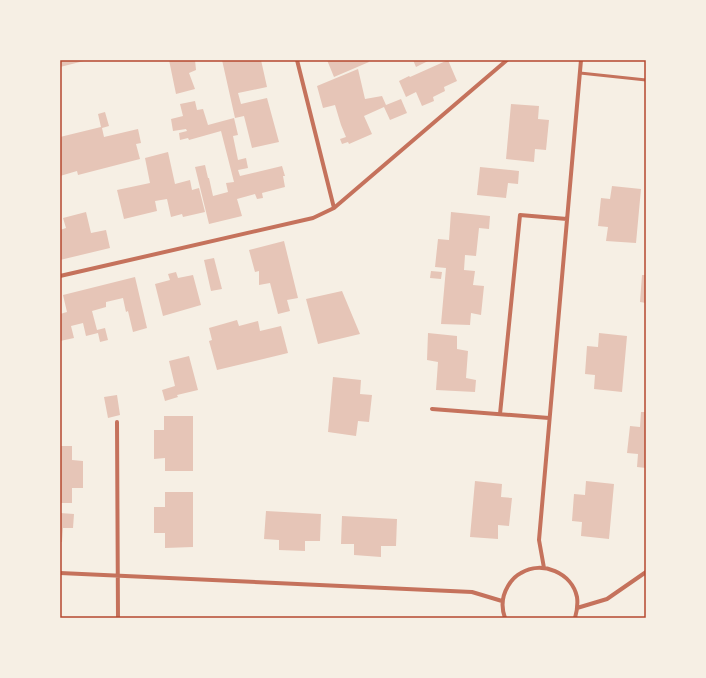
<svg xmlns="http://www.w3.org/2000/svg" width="706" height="678" font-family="'Archivo Narrow',sans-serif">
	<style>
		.building { fill: #e6c5b7 }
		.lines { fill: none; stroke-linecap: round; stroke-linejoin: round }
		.service { stroke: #c5725c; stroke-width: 3 }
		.minor { stroke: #c5725c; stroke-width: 4 }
		.neatline { fill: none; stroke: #b5482f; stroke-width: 1.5 }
	</style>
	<rect width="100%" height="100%" fill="#f6efe4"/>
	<path class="building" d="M60,60H84V61L60,67Z
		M169,60H195L196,70L189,73L195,89L176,94Z
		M222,60H261L267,87L238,93L241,104L267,98L279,142L252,148L244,116L235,118Z
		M327,60H368L369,62L334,77Z
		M413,60H430L416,67Z
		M448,60L457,81L444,87L445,91L433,97L434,101L422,106L416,92L406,97L399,81L409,76L410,77Z
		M358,69L365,99L382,96L386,105L401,99L407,113L390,120L384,107L364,116L372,134L349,144L348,142L342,144L340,139L346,137L341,125L335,105L323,108L317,86Z
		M195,101L197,110L203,109L208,125L234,118L238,135L233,136L238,160L246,158L248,168L238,170L240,176L282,166L285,176H283L285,187L262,193L263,198L257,199L255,194L237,199L242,216L209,224L195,167L205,165L208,178H209L213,196L228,192L226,183L234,182L221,131L189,140L188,138L180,140L179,133L187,131L186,129L173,131L171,119L183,116L180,104Z
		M511,104L539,106L538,119L549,120L546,150L535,149L534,162L506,159Z
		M105,112L109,126L102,128L104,137L138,129L141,143L136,144L140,159L78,175L77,171L60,176V137L101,127L98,114Z
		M168,152L175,184L190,180L192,190L199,188L205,212L183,217L182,214L171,217L167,199L155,201L157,211L124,219L117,190L150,183L145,158Z
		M480,167L519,171L518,184L508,183L506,198L477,195Z
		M612,186L641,189L636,243L606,241L608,227L598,226L601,198L610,199Z
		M86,212L91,233L106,230L110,248L60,260V230L66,228L63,218Z
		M451,212L490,216L489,229L479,228L476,256L465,255L464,270L475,271L473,285L484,286L481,315L471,313L470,325L441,324L446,268L435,267L438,239L449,240Z
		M284,241L298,298L287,300L290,311L278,314L270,283L259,285V271L255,272L249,250Z
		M214,258L222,289L211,291L204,260Z
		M431,271L442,272L441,279L430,278Z
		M176,272L178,278L193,275L201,305L163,316L155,284L170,280L168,274Z
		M642,275H646V303L640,302Z
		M135,277L147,328L133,332L128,311L126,312L123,298L106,302V307L92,311L97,330L105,328L108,340L100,342L98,333L86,336L83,323L71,326L74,338L60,341V314L67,312L63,295Z
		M342,291L360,334L318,344L306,299Z
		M237,320L239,326L258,321L260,331L281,326L288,353L217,370L209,341L212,340L209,328Z
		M428,333L457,336V349L468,351L466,378L476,380L475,392L436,390L438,362L427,360Z
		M599,333L627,336L622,392L594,389L595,375L585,374L587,346L598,347Z
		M189,356L198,390L177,395L178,397L165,401L162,390L175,386L169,361Z
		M333,377L361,380L360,394L372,395L369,422L358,421L356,436L328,432Z
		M117,395L120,415L108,418L104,397Z
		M641,412H646V468L637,467L638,454L627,453L630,426L640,427Z
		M164,416H193V471H165V458L154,459V430H164Z
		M60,446H72V460L83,461V488H72V503H60Z
		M475,481L502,484L501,497L512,498L509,526L498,525V539L470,537Z
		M586,481L614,484L609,539L581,536L582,522L572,521L574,494L585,495Z
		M165,492H193V547L165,548V533H154V507H165Z
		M266,511L321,514L320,541H305V551L279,550V540L264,539Z
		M60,513L74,514L73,528H63L62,542H60Z
		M342,516L397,519L396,546H381V557L354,555V544H341Z"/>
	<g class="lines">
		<path class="service" d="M580,73L646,80"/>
		<path class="minor" d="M297,60L334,208
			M60,276L313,218L334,208L507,60
			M432,409L549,418
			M500,414L520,215L567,219
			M117,422L118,618
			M544,568L539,540L581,60
			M60,573L472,592L502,601
			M577,608L607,599L646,572
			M505,618C501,607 502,596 508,586C511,581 515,576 521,573C542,560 572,573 577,597C578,604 577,611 575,618"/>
	</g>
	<rect width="706" height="678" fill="none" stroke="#f6efe4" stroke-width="122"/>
	<rect x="61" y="61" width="584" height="556" class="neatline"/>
</svg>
